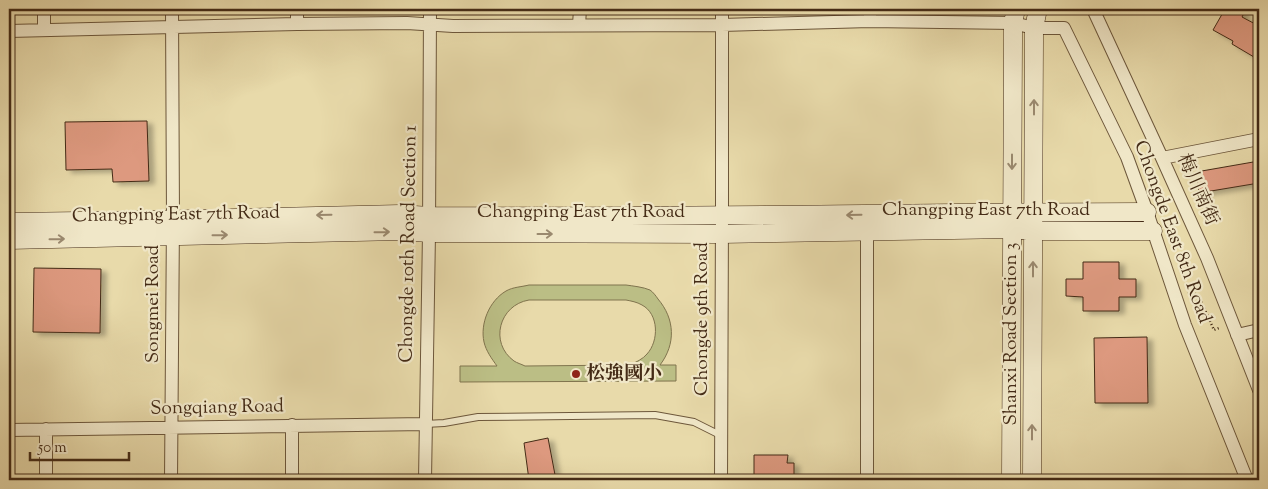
<svg xmlns="http://www.w3.org/2000/svg" width="1268" height="489" font-family="'Sorts Mill Goudy','Noto Serif TC',serif">
	<style>
		.green { fill: #bbbe85; stroke: #80744e; fill-rule: evenodd }
		.lines { fill: none; stroke-linecap: round; stroke-linejoin: round }
		.stream { stroke: #76816f; stroke-width: 4 }
		.building { fill: #dd997f; stroke: #442b16; filter: url(#shadow) }
		.lane-casing { stroke: #6d573b; stroke-width: 8 }
		.street-casing { stroke: #6d573b; stroke-width: 14 }
		.secondary-casing { stroke: #442b16; stroke-width: 19 }
		.path { stroke: #442b16; stroke-width: 2.5; stroke-dasharray: 1 2.5; stroke-linecap: butt }
		.lane { stroke: #f0e7c8; stroke-width: 6 }
		.street { stroke: #f0e7c8; stroke-width: 12 }
		.secondary { stroke: #f0e7c8; stroke-width: 18 }
		.oneway { stroke: #9a896f }
		.poi-dot { fill: #8f2418; stroke: #f0e7c8; stroke-width: 2 }
		.labels { text-anchor: middle; dominant-baseline: central; stroke-width: 4.5; stroke-linejoin: round; paint-order: stroke }
		.street-label { font-size: 19px; fill: #442b16; stroke: #f0e7c8 }
		.poi-label { font-size: 19px; font-weight: bold; fill: #442b16; stroke: #f0e7c8; text-anchor: start }
	</style>
	<defs>
		<filter id="shadow"><feDropShadow dx="5.5" dy="3" stdDeviation="2.5" flood-color="#0004"/></filter>
	</defs>
	<rect width="100%" height="100%" fill="#e8daaa"/>
	<filter id="stains"><feTurbulence type="fractalNoise" baseFrequency=".004" numOctaves="4"/><feColorMatrix values="0 0 0 0 .2 0 0 0 0 .09 0 0 0 0 .02 0 0 0 .5 -.17"/></filter>
	<radialGradient id="worn" r=".72"><stop offset=".6" stop-color="#630" stop-opacity="0"/><stop offset="1" stop-color="#630" stop-opacity=".3"/></radialGradient>
	<path class="green" d="M529,285H626C633,286 643,287 650,290C653,292 656,296 658,299C675,319 676,344 660,365H676V381L460,382V366H497C492,359 486,351 484,342C480,324 489,301 506,291C513,287 521,287 529,285ZM529,300H626C631,301 637,302 642,305C659,314 659,341 647,354C643,359 636,362 630,365L525,366C521,364 517,363 514,361C489,343 499,305 529,300Z"/>
	<g class="lines">
		<path class="stream" d="M1255,391L1259,402"/>
	</g>
	<path class="building" d="M1225,9H1246L1242,17L1259,26V60L1232,44L1233,41L1213,30Z
		M147,121L149,181L113,182L112,169L66,170L65,122Z
		M1259,161V183L1199,193L1196,172Z
		M1083,262H1119V279H1136V297H1119V311H1083V297L1066,296V279H1083Z
		M34,268L101,269L100,333L33,332Z
		M1147,337L1148,403H1095L1094,338Z
		M548,438L556,480H529L524,443Z
		M754,455H788L787,463H794V480H754Z"/>
	<g class="lines">
		<g class="lane-casing">
			<path id="lane" d="M425,424L444,423L478,417L655,415L694,422L720,435"/>
		</g>
		<g class="street-casing">
			<path id="street" d="M44,9V30
				M870,9V21
				M1093,9L1162,158L1207,258L1259,390
				M297,24V9
				M579,25L580,9
				M9,31L297,24L407,23L453,26L722,25L870,21L1013,23L1034,28H1064L1127,157L1147,212L1185,325L1247,480
				M1162,158L1259,139
				M867,231V480
				M1237,335L1259,330
				M9,430L425,424
				M46,480V429
				M171,480L173,219L172,9
				M292,480V425
				M425,480L429,233L430,9
				M721,480L722,216V9"/>
		</g>
		<g class="secondary-casing">
			<path id="secondary" d="M9,222L153,220L400,214L429,216C668,218 908,212 1147,212
				M9,240L400,231L429,233L721,234L1011,229L1033,231H1153
				M1011,480L1013,40V23L1016,9
				M1032,480L1034,41V28L1038,9"/>
		</g>
		<path class="path" d="M1188,292L1195,294L1199,297L1214,330L1219,328"/>
		<use href="#lane" class="lane"/>
		<use href="#street" class="street"/>
		<use href="#secondary" class="secondary"/>
	</g>
	<defs><path id="oneway-shaft" d="M-6 0H5M1.5-3L5.5 0L1.5 3" fill="none" stroke-width="1.6" stroke-linecap="round" stroke-linejoin="round" transform="scale(1.25)"/></defs>
	<g class="oneway">
		<use href="#oneway-shaft" transform="translate(1034 107) rotate(-90)"/>
		<use href="#oneway-shaft" transform="translate(1012 162) rotate(90)"/>
		<use href="#oneway-shaft" transform="translate(324 215) rotate(179)"/>
		<use href="#oneway-shaft" transform="translate(854 215) rotate(179)"/>
		<use href="#oneway-shaft" transform="translate(382 232) rotate(-1)"/>
		<use href="#oneway-shaft" transform="translate(545 234)"/>
		<use href="#oneway-shaft" transform="translate(220 235) rotate(-1)"/>
		<use href="#oneway-shaft" transform="translate(57 239) rotate(-1)"/>
		<use href="#oneway-shaft" transform="translate(1033 269) rotate(-90)"/>
		<use href="#oneway-shaft" transform="translate(1032 432) rotate(-90)"/>
	</g>
	<circle class="poi-dot" cx="576" cy="374" r="5"/>
	<g class="labels">
		<g class="street-label">
			<text transform="translate(1197 190) rotate(66)">梅川南街</text>
			<text x="986" y="210">Changping East 7th Road</text>
			<text x="581" y="212">Changping East 7th Road</text>
			<text transform="translate(176 215) rotate(-1)">Changping East 7th Road</text>
			<text transform="translate(1172 232) rotate(70)">Chongde East 8th Road</text>
			<text transform="translate(409 244) rotate(-89)">Chongde 10th Road Section 1</text>
			<text transform="translate(153 304) rotate(-90)">Songmei Road</text>
			<text transform="translate(702 319) rotate(-90)">Chongde 9th Road</text>
			<text transform="translate(1011 334) rotate(-90)">Shanxi Road Section 3</text>
			<text transform="translate(217 408) rotate(-1)">Songqiang Road</text>
		</g>
		<g class="poi-label">
			<text x="586" y="374">松強國小</text>
		</g>
	</g>
	<rect width="1268" height="489" fill="none" stroke="#e8daaa" stroke-width="30"/>
	<rect x="10" y="10" width="1248" height="469" fill="none" stroke="#442b16" stroke-width="2.5"/>
	<rect x="15" y="15" width="1238" height="459" fill="none" stroke="#442b16"/>
	<path d="M30 452v8h99v-8" fill="none" stroke="#442b16" stroke-width="2.5"/>
	<text x="38" y="452" font-size="15" fill="#442b16" stroke="#f0e7c8" stroke-width="4" paint-order="stroke">50 m</text>
	<rect width="100%" height="100%" filter="url(#stains)"/>
	<rect width="100%" height="100%" fill="url(#worn)"/>
</svg>
